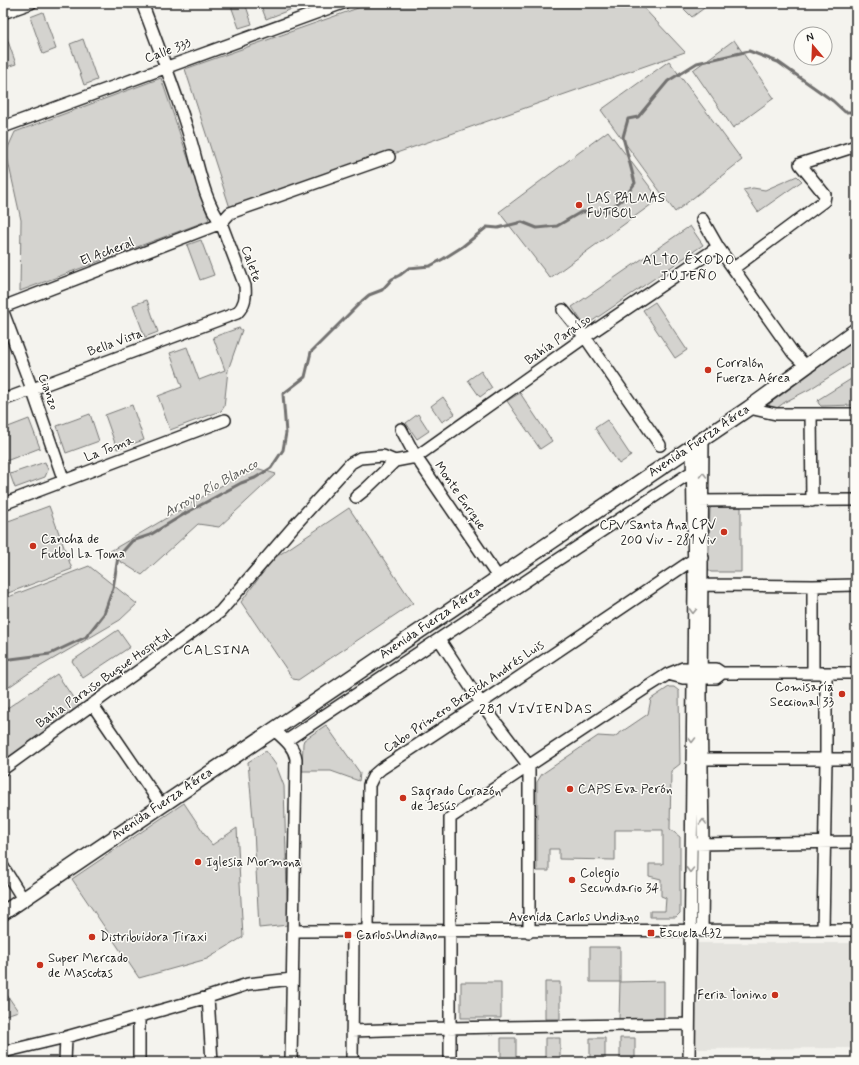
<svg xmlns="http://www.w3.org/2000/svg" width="859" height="1065" font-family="Mynerve,sans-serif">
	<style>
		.built { fill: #e4e3de }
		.green { fill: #d4d3cf; stroke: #787876 }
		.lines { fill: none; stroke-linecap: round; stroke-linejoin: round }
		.stream { stroke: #72716f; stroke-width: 3 }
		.minor-casing { stroke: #1c1c1c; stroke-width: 14 }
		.major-casing { stroke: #1c1c1c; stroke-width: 17 }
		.minor { stroke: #fdfcf7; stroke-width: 11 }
		.major { stroke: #fdfcf7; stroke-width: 14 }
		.oneway { stroke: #989794 }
		.poi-dot { fill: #c8321e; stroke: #fdfcf7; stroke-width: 1.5 }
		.labels { text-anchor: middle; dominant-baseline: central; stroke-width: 3; stroke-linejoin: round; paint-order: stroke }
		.street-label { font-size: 13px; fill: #1c1c1c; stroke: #fdfcf7 }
		.poi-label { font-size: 13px; fill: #1c1c1c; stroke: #fdfcf7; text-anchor: start }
		.neighbourhood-label { font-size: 14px; letter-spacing: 1px; fill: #1c1c1c; stroke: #fdfcf7 }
		.water-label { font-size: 14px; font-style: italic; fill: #5c5c5a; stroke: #fdfcf7 }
	</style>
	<rect width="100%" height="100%" fill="#f4f3ee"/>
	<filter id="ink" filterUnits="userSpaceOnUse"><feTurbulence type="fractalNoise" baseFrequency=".025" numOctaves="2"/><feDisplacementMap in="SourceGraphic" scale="8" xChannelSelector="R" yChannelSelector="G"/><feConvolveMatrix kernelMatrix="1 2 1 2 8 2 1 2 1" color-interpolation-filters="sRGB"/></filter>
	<g filter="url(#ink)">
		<path class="built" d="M694,943H856V1048L695,1049Z"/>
		<path class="green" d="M230,3H245L252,24L239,28Z
			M260,3H290L292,9L266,19Z
			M372,3H639L685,52L231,211L185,69Z
			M678,3H711L692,17Z
			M43,12L56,49L43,54L30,17Z
			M3,27L16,64L3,68Z
			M83,39L97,80L84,85L70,44Z
			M734,40L774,98L733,128L693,70Z
			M669,61L742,160L675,212L601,110Z
			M161,78L209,220L20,291L21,220L6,152L15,132Z
			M608,131L659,199L550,278L499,212Z
			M797,176L802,181L758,212L743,190L753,188L765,190Z
			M690,226L703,245L585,326L572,307Z
			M201,240L214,275L200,280L187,245Z
			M147,300L158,332L145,337L133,305Z
			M655,302L687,350L675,358L643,310Z
			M239,328L242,330L228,370L224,407L221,411L170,430L158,396L182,387L170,353L187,347L199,380L225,370L213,337Z
			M856,340V360L810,389L785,402L777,408L773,409L769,407V404Z
			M481,371L492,388L480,397L468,380Z
			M856,376V405L821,406L819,404L818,402L819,399Z
			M520,393L552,441L540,449L507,401Z
			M443,397L455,414L442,422L431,406Z
			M132,405L144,440L117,449L105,415Z
			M90,414L99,441L66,453L57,426Z
			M418,414L429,431L417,439L406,423Z
			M29,419L40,448L6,461L3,452V429Z
			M607,420L631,456L619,464L595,428Z
			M45,462L48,470L45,477L15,488L10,474Z
			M253,467L276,474L219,527L198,524L142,575L107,553Z
			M49,506L72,569L3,595V523Z
			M712,507H741V572H711L708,570L710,509Z
			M349,508L413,603L298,680L293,679L241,602L273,559Z
			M89,566L137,604L120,620L29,673L3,691V599Z
			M118,630L130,647L83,678L72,661Z
			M57,674L80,708L3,761V711Z
			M669,687H674L679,691L680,764L671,771L670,829L680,837V913L676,917H650V911H665L666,898L661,896V879L649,876V864H663V830H615V860L559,859V849H549V871H537V782L542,774L598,736L614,737L648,714L651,699Z
			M326,725L360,773L359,781L331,771H302L303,743L304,740Z
			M266,751L276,765L284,786L288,925L259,928L254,830L248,762Z
			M184,803L212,845L237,828L243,937L207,959L139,978L72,879Z
			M590,947H620V982L664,981V1019H619L620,982H590Z
			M461,982H501V1018H461Z
			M545,982H560V1019H545Z
			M3,989L18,1011L3,1016Z
			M501,1038H516V1062H501Z
			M545,1038H560V1062H545Z
			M590,1038H605V1062H590Z
			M620,1038H635V1062H620Z"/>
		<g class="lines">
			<path class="stream" d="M3,660L50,654L86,637L104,614L113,588L118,557L132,541L150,535L186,513L241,483L255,478L271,468L283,450L286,433L283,394L305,377L311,352L362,301L369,295L382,290L392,279L400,275L409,268L430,266L443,259L462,247L487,227L498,228L522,222L537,228L557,226L581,212L608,211L625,197L635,183L623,137L628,119L638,117L668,81L697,63L749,51L778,62L833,101L845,112H856"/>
			<g class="minor-casing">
				<path id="minor" d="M3,13L31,3
					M3,127L343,3
					M702,219L718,247L793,353L806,366
					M734,268L824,201L825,195L800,164L856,146
					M3,307L221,223L230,213L389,157
					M563,310L585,337L660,445
					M3,312L32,389L64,481
					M3,400L237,313C245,305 246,297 245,286L221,223C203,198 199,167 190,138C176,92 159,48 142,3
					M749,408L776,414H856
					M811,415L812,501
					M401,429L416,457L498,577
					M356,497L366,489L395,461
					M696,501L856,500
					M3,504L225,420
					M697,585L813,586L856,585
					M813,586V673
					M439,639L481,703L529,766V932
					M668,674L683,678H716L722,673
					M92,704L161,805
					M273,729C283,738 294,746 296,759L291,1062
					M286,741L556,561L693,471
					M695,759H856
					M3,769L220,612L294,526L351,463L360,458L383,456L395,461L416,457L585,337L718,247
					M695,844L856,842
					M3,867L23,899
					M823,930L826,759V673
					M293,931L856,930
					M702,931L703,844L701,695L703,438
					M368,932L369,785L374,775L381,769L481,703L694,559L703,558
					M208,997L212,1062
					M352,1031L446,1028L689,1024
					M3,1052L66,1037L208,997L248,984L292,979
					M65,1062L66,1037
					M139,1062V1016
					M352,1062L353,932
					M450,1062V818L646,688L668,674L683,668L716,669L722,673H856
					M689,1062L694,585L692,446"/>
			</g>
			<g class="major-casing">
				<path id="major" d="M3,913L749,408L856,330"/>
			</g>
			<use href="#minor" class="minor"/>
			<use href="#major" class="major"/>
		</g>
		<defs><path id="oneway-chevron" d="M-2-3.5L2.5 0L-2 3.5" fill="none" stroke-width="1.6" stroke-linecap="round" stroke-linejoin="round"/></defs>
		<g class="oneway">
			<use href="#oneway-chevron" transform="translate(703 475) rotate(-90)"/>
			<use href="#oneway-chevron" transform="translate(693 611) rotate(91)"/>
			<use href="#oneway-chevron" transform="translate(692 740) rotate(90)"/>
			<use href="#oneway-chevron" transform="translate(703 822) rotate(-90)"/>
			<use href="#oneway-chevron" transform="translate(690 870) rotate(91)"/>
		</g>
	</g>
	<g class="poi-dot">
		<circle cx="579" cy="205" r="4"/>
		<circle cx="708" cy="370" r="4"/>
		<circle cx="724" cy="532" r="4"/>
		<circle cx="33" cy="546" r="4"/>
		<circle cx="842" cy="694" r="4"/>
		<circle cx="570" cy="789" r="4"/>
		<circle cx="403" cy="798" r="4"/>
		<circle cx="198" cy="862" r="4"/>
		<circle cx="572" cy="880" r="4"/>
		<rect x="647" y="929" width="8" height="8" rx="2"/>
		<rect x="344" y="931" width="8" height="8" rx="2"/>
		<circle cx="92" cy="937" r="4"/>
		<circle cx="40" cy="965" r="4"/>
		<circle cx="775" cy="995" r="4"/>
	</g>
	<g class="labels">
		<g class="street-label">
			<text transform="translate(168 51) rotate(-20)">Calle 333</text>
			<text transform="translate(107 252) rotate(-21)">El Acheral</text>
			<text transform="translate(251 264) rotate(71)">Calete</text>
			<text transform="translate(558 340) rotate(-35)">Bahía Paraíso</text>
			<text transform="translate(115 343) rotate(-20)">Bella Vista</text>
			<text transform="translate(48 392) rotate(70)">Cianzo</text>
			<text transform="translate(699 441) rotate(-34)">Avenida Fuerza Aérea</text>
			<text transform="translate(109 449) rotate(-21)">La Toma</text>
			<text transform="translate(460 496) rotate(55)">Monte Enrique</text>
			<text transform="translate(430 623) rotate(-34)">Avenida Fuerza Aérea</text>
			<text transform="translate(104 679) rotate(-35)">Bahía Paraiso Buque Hospital</text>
			<text transform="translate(464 697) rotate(-34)">Cabo Primero Brasich Andrés Luis</text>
			<text transform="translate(162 804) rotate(-34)">Avenida Fuerza Aérea</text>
			<text x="574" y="917">Avenida Carlos Undiano</text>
		</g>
		<g class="poi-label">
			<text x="587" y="198">LAS PALMAS<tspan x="587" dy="15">FUTBOL</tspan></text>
			<text x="716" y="363">Corralón<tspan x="716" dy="15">Fuerza Aérea</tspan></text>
			<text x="716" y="525" text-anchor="end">CPV Santa Ana CPV<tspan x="716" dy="15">200 Viv - 281 Viv</tspan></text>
			<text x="41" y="539">Cancha de<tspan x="41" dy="15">Futbol La Toma</tspan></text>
			<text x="834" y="687" text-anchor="end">Comisaría<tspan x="834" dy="15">Seccional 33</tspan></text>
			<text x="578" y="789">CAPS Eva Perón</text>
			<text x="411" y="791">Sagrado Corazón<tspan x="411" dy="15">de Jesús</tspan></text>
			<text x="206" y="862">Iglesia Mormona</text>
			<text x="580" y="873">Colegio<tspan x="580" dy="15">Secundario 34</tspan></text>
			<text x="659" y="933">Escuela 432</text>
			<text x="356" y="935">Carlos Undiano</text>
			<text x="100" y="937">Distribuidora Tiraxi</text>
			<text x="48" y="958">Super Mercado<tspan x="48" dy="15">de Mascotas</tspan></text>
			<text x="767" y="995" text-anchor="end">Feria Tonino</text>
		</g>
		<g class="neighbourhood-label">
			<text x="689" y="260">ALTO ÉXODO<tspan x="689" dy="16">JUJEÑO</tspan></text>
			<text x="217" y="650">CALSINA</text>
			<text x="536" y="709">281 VIVIENDAS</text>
		</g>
		<g class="water-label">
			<text transform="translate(211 488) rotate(-29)">Arroyo Río Blanco</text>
		</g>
	</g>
	<rect width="859" height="1065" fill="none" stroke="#fdfcf7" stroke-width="16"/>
	<rect x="8" y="8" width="843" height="1049" fill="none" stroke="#1c1c1c" stroke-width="1.5" filter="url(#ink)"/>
	<g transform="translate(813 46) rotate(341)"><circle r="19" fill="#fdfcf7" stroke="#a3a29f"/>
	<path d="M0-3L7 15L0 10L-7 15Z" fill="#c8321e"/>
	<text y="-6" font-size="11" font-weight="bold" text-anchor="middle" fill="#1c1c1c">N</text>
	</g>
</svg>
